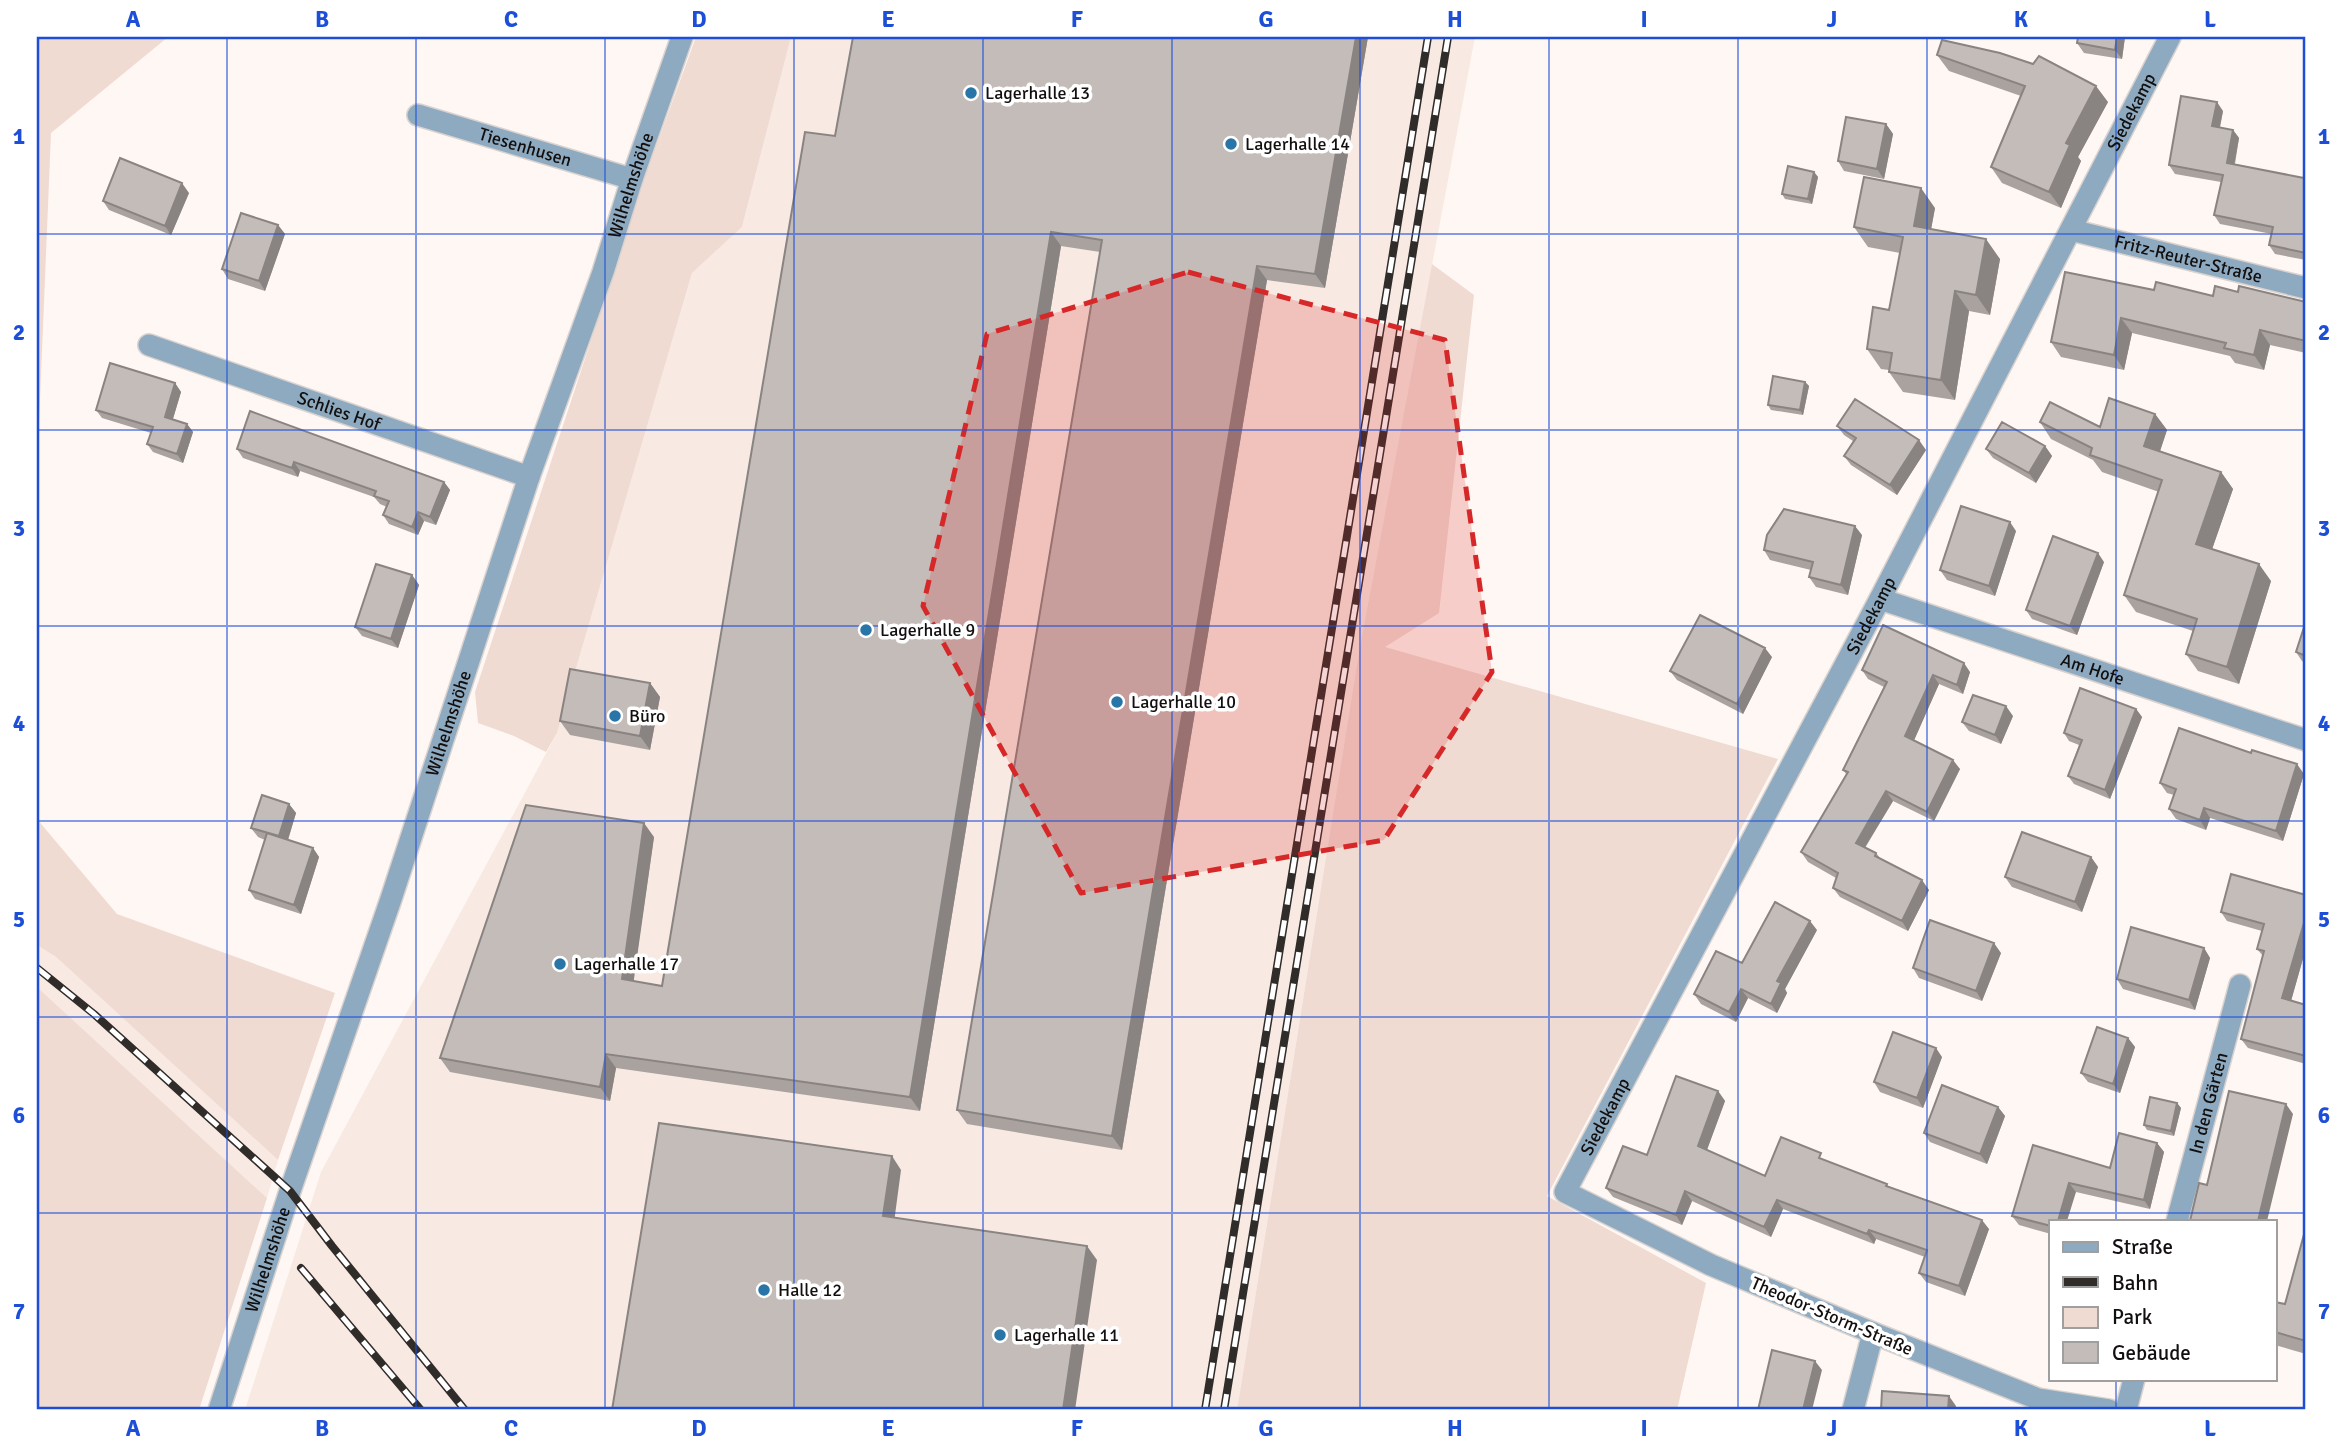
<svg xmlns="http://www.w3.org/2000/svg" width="2343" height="1447" font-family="Signika,sans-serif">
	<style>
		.built { fill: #f8e9e2 }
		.green { fill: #f0dbd2 }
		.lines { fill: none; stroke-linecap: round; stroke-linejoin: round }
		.street-casing { stroke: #d9d2ce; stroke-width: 24 }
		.street { stroke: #8eaac1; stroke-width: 21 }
		.rail-casing { stroke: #2f2c2a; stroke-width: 8 }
		.rail { stroke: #fff; stroke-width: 5; stroke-dasharray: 16; stroke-linecap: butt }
		.wall { fill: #a9a29f }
		.shaded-wall { fill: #898482 }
		.building { fill: #c4bcb9; stroke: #898482; stroke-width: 2 }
		.marked { fill: #d62828; fill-opacity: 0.2; stroke: #d62828; stroke-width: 5; stroke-dasharray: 14 9; stroke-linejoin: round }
		.grid { fill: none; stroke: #1d4ed8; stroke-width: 2; stroke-opacity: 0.55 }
		.poi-dot { fill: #2975a8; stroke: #fff; stroke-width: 2.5 }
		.labels { text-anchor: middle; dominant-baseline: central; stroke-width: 7; stroke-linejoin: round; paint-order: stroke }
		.poi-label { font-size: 18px; fill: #120f0e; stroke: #fff; text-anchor: start }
		.street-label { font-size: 18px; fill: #120f0e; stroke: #fff }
		.neatline { fill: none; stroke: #1d4ed8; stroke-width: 2.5 }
		.grid-label { font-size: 23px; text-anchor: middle; font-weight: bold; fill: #1d4ed8 }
	</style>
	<rect width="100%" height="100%" fill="#fff7f3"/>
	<path class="built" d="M791,37H1475L1359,652L1237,1410H245L321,1172L557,733L692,273L742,227Z
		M37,945L56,957L278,1160L267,1198L37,987Z"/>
	<path class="green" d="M37,37H168L51,133L37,472Z
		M696,37H791L742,227L692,273L557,733L546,752L514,736L478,723L475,692L645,177Z
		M1432,264L1474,295L1439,613L1385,647L1778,759L1547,1196L1706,1283L1677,1410H1237L1359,652Z
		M37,819L117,914L335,993L278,1160L56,957L37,945Z
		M37,987L267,1198L199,1410H37Z"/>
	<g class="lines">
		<g class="street-casing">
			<g id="street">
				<path id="s1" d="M418,115L632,179"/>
				<path id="s2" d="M2071,230L2306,288"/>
				<path id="s3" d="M149,345L529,477"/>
				<path id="s4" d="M1880,599L2306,740"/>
				<path id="s5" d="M2177,1221L2240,985"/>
				<path id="s6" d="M219,1410L290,1191L391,899L529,477L603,272L632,179L682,37"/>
				<path d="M1853,1410L1873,1333"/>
				<path id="s7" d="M2109,1410L2038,1399L1873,1333L1711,1265L1565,1192L1880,599L2170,37"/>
				<path d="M2126,1410L2134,1379"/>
			</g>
		</g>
		<use href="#street" class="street"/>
		<g class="rail-casing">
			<path id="rail" d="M37,968L94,1014L290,1191L332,1246L465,1410
				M301,1268L421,1410
				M1205,1410L1428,37
				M1224,1410L1448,37"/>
		</g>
		<use href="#rail" class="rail"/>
	</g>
	<path class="wall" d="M853,37H1368L1325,288L1267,280L1122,1150L967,1124L957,1110L1100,252L1061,246L920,1111L616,1068L610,1101L450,1072L440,1058L654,837L633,981L662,986L835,136Z
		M2125,37L2122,59L2084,53L2077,43Z
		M1937,55L2108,102L2078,157L2081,161L2061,208L2002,183L1991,167L2021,96L1949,71Z
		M2223,111L2220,128L2233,130L2239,138L2235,164L2304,178L2306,170V260L2275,254L2269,245L2272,234L2220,224L2214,215L2221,182L2175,174L2169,165Z
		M1886,124L1893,134L1884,179L1844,171L1838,161Z
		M1814,172L1818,177L1812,204L1785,199L1782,194Z
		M189,193L171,235L109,210L103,201Z
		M1935,208L1931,229L2000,259L1990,315L1969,311L1955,400L1903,392L1889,372V370L1881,369L1867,349L1889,310L1900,253L1868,247L1854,227Z
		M278,225L285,234L265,291L228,279L222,269Z
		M2154,290L2213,296L2238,292L2306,302V353L2270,345L2264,370L2235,363L2230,356L2132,333L2124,370L2061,357L2051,342Z
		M1805,382L1809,386L1803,415L1771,410L1768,405Z
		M175,383L181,392L173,419L187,424L193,432L183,463L153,452L147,444L151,433L102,418L96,410Z
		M2155,414L2167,430L2160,451L2221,472L2233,489L2212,549L2271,581L2239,684L2198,671L2186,654L2193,631L2136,612L2124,595L2159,492L2102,472L2093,460L2051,439L2040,422L2100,427Z
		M1837,426L1926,450L1897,495L1851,465L1844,456L1853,441L1844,435Z
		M2045,446L2052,456L2036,483L1993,458L1986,449Z
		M237,449L444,482L450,490L436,525L424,521L418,535L389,524L383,515L387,507L380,504L374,497L300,471L298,477L243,458Z
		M2016,531L1995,596L1947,580L1940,570Z
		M1862,535L1848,595L1816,587L1809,577L1811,570L1770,560L1764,550Z
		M2104,562L2077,635L2032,619L2026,610Z
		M412,575L419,585L398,648L362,636L355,627Z
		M2306,621V663L2302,661L2296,652Z
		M1772,657L1743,714L1677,680L1670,671Z
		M1862,670L1970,672L1963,694L1939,684L1914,740L1960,769L1934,821L1893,801L1865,848L1876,853L1881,859L1929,890L1908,931L1840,897L1833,888L1836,878L1808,862L1801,852L1847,775L1843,770L1884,687L1868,679Z
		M650,683L660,697L650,750L570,735L560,721Z
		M2136,709L2142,717L2110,799L2074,784L2068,776L2079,745L2069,741L2064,733Z
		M2013,716L2001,744L1969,731L1962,722Z
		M2304,774L2283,841L2210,818L2206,830L2176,819L2169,809L2174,795L2167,793L2160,783Z
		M289,804L296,813L288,840L313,848L319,857L301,914L255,899L249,890L265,840L258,837L251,828Z
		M2091,857L2098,867L2082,912L2012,887L2005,877Z
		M2306,895V948L2291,1001L2306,1005V1064L2248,1048L2241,1039L2263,956L2257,949L2262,931L2227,921L2221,912Z
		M1817,930L1785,989L1787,993L1777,1013L1748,998L1736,1022L1701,1004L1694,994L1742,963Z
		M2204,948L2210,958L2195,1010L2123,989L2117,979Z
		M2001,953L1982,1001L1919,978L1913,968Z
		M2128,1038L2135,1047L2120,1093L2088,1082L2081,1073Z
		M1942,1057L1923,1108L1880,1092L1874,1082Z
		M1718,1091L1725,1101L1707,1150L1765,1176L1826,1161L1887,1184L1888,1186L1989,1229L1965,1296L1926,1282L1919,1273L1925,1257L1876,1239L1874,1244L1783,1209L1771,1237L1692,1201L1682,1225L1613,1197L1606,1188L1647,1155Z
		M2177,1103L2181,1108L2174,1136L2147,1130L2144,1125Z
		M1998,1107L2005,1116L1987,1164L1930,1142L1924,1133Z
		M2157,1143L2164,1152L2150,1209L2076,1192L2051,1221V1234L2019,1225L2012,1216L2033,1145L2110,1168Z
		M2306,1227V1354L2275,1345V1302L2285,1304Z"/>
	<path class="shaded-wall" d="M1356,37H1368L1325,288L1315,274Z
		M2117,37H2125L2122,59L2115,50Z
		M2096,86L2108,102L2078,157L2081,161L2061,208L2049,192L2066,143Z
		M2217,102L2223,111L2218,135L2212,126Z
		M1886,124L1893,134L1884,179L1877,169Z
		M2233,130L2239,138L2233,171L2227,163Z
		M1814,172L1818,177L1812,204L1808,199Z
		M182,183L189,193L171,235L165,226Z
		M1921,188L1935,208L1928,246L1914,226Z
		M278,225L285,234L265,291L259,281Z
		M1051,232L1061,246L920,1111L910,1097Z
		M1986,239L2000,259L1990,315L1976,295Z
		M1257,266L1267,280L1122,1150L1112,1136Z
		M1955,291L1969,311L1955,400L1941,380Z
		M2121,318L2132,333L2124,370L2114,355Z
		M2260,330L2270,345L2264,370L2254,355Z
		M1805,382L1809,386L1803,415L1800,410Z
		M175,383L181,392L171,425L165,417Z
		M2155,414L2167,430L2156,463L2144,446Z
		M187,424L193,432L183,463L177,454Z
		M1919,440L1926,450L1897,495L1890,485Z
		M2045,446L2052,456L2036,483L2029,473Z
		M294,462L300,471L298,477L292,468Z
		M2221,472L2233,489L2208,561L2196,544Z
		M444,482L450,490L436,525L430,517Z
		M418,512L424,521L418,535L412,527Z
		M2010,522L2016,531L1995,596L1989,586Z
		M1855,526L1862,535L1848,595L1841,585Z
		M2098,553L2104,562L2077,635L2070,626Z
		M2259,564L2271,581L2239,684L2227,667Z
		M412,575L419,585L398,648L391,639Z
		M1765,648L1772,657L1743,714L1737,704Z
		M1964,663L1970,672L1963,694L1957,685Z
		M1933,675L1939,684L1912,745L1905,736Z
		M650,683L660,697L650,750L640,736Z
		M2006,706L2013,716L2001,744L1995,735Z
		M2136,709L2142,717L2110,799L2105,790Z
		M1953,760L1960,769L1934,821L1927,812Z
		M2297,764L2304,774L2283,841L2276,831Z
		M1886,791L1893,801L1862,852L1856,843Z
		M289,804L296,813L286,846L279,836Z
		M2204,808L2210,818L2206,830L2200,820Z
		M644,823L654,837L632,993L622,979Z
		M313,848L319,857L301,914L294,905Z
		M2091,857L2098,867L2082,912L2075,902Z
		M1922,880L1929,890L1908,931L1902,921Z
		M2306,916V948L2289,1008L2282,998Z
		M1810,921L1817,930L1785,989L1787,993L1777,1013L1771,1004L1777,981Z
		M1994,943L2001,953L1982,1001L1976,991Z
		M2204,948L2210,958L2195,1010L2189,1000Z
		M1741,989L1748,998L1736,1022L1729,1012Z
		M2128,1038L2135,1047L2120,1093L2113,1084Z
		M1936,1048L1942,1057L1923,1108L1917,1098Z
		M606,1054L616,1068L610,1101L600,1087Z
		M1718,1091L1725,1101L1705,1155L1698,1146Z
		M2177,1103L2181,1108L2174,1136L2171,1131Z
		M2286,1104L2293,1114L2267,1221H2258Z
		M1998,1107L2005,1116L1987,1164L1980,1154Z
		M2157,1143L2164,1152L2150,1209L2144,1200Z
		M892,1156L901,1170L893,1230L883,1216Z
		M2069,1183L2076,1192L2067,1221H2058Z
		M1685,1191L1692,1201L1682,1225L1676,1215Z
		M1777,1200L1783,1209L1771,1237L1764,1227Z
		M1982,1220L1989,1229L1965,1296L1959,1286Z
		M1869,1230L1876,1239L1874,1244L1867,1234Z
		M1087,1246L1097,1260L1075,1410H1063Z
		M1815,1361L1822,1370L1812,1410H1803Z
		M1949,1396L1956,1406L1955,1410H1948Z"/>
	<path class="building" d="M853,37H1356L1315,274L1257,266L1112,1136L957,1110L1102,240L1051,232L910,1097L606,1054L600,1087L440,1058L526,805L644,823L622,979L662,986L805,132L835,136Z
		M2078,37H2117L2115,50L2077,43Z
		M1942,40L2000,53L2033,64L2039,56L2096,86L2066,143L2070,145L2049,192L1991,167L2025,86L1937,55Z
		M2181,96L2217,102L2212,126L2233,130L2227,163L2304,178L2306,170V253L2269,245L2273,227L2214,215L2223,175L2169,165Z
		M1846,117L1886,124L1877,169L1838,161Z
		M120,158L182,183L165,226L103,201Z
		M1788,166L1814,172L1808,199L1782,194Z
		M1864,177L1921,188L1914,226L1986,239L1976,295L1955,291L1941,380L1889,372L1892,353L1867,349L1873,307L1889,310L1903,237L1854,227Z
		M241,213L278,225L259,281L222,269Z
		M2065,272L2154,290L2156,282L2213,296L2215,286L2238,292L2239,286L2306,302V341L2260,330L2254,355L2224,348L2226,343L2121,318L2114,355L2051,342Z
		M110,363L175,383L165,417L187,424L177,454L147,444L153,427L96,410Z
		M1773,376L1805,382L1800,410L1768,405Z
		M2109,398L2155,414L2144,446L2221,472L2196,544L2259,564L2227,667L2186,654L2197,619L2124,595L2162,480L2090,455L2092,448L2040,422L2050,402L2100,427Z
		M1855,399L1919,440L1890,485L1844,456L1856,438L1837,426Z
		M250,411L444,482L430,517L418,512L412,527L383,515L389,501L374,496L376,491L294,462L292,468L237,449Z
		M2002,422L2045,446L2029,473L1986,449Z
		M1961,506L2010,522L1989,586L1940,570Z
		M1784,509L1855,526L1841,585L1809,577L1813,562L1764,550L1767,535Z
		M2053,536L2098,553L2070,626L2026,610Z
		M376,564L412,575L391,639L355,627Z
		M1700,615L1765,648L1737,704L1670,671Z
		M2306,621V656L2296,652Z
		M1883,625L1964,663L1957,685L1933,675L1905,736L1953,760L1927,812L1886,791L1856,843L1876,853L1875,856L1922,880L1902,921L1833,888L1838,873L1801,852L1848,772L1843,770L1887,682L1862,670Z
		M570,669L650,683L640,736L560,721Z
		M2080,688L2136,709L2105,790L2068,776L2082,740L2064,733Z
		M1973,695L2006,706L1995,735L1962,722Z
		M2179,728L2251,753L2252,750L2297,764L2276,831L2204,808L2200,820L2169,809L2176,789L2160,783Z
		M262,795L289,804L279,836L251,828Z
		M2022,832L2091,857L2075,902L2005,877Z
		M267,833L313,848L294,905L249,890Z
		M2231,874L2306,895V916L2282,998L2306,1005V1056L2241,1039L2264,951L2257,949L2264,924L2221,912Z
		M1775,902L1810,921L1777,981L1781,983L1771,1004L1741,989L1729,1012L1694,994L1716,951L1742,963Z
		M1930,920L1994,943L1976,991L1913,968Z
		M2131,927L2204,948L2189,1000L2117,979Z
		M2097,1027L2128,1038L2113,1084L2081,1073Z
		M1893,1032L1936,1048L1917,1098L1874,1082Z
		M1676,1076L1718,1091L1698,1146L1765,1176L1781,1137L1821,1153L1819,1158L1887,1184L1886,1186L1982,1220L1959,1286L1919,1273L1927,1250L1869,1230L1867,1234L1777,1200L1764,1227L1685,1191L1676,1215L1606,1188L1623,1146L1647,1155Z
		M1942,1085L1998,1107L1980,1154L1924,1133Z
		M2229,1091L2286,1104L2258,1221H2190L2199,1183L2207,1185Z
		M2150,1097L2177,1103L2171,1131L2144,1125Z
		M659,1123L892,1156L883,1216L1087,1246L1063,1410H612Z
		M2119,1133L2157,1143L2144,1200L2069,1183L2058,1221H2051V1226L2012,1216L2033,1145L2110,1168Z
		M2306,1227V1341L2275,1332V1302L2285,1304Z
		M1772,1350L1815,1361L1803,1410H1758Z
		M1882,1391L1949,1396L1948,1410H1881Z"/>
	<path class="marked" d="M1188,272L1445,340L1492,672L1384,840L1081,893L923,606L987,334Z"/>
	<path class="grid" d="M227,37V1410M416,37V1410M605,37V1410M794,37V1410M983,37V1410M1172,37V1410M1360,37V1410M1549,37V1410M1738,37V1410M1927,37V1410M2116,37V1221M37,234H2306M37,430H2306M37,626H2306M37,821H2306M37,1017H2306M37,1213H2306M2116,1379V1410"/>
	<g class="poi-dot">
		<circle cx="971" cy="93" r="7"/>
		<circle cx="1231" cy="144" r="7"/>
		<circle cx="866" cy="630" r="7"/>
		<circle cx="1117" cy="702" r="7"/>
		<circle cx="615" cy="716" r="7"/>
		<circle cx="560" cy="964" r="7"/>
		<circle cx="764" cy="1290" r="7"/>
		<circle cx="1000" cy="1335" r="7"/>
	</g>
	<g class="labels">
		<g class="poi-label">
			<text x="985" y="93">Lagerhalle 13</text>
			<text x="1245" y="144">Lagerhalle 14</text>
			<text x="880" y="630">Lagerhalle 9</text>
			<text x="1131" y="702">Lagerhalle 10</text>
			<text x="629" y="716">Büro</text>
			<text x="574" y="964">Lagerhalle 17</text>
			<text x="778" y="1290">Halle 12</text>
			<text x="1014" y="1335">Lagerhalle 11</text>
		</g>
		<g class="street-label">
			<text stroke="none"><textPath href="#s7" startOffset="1808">Siedekamp</textPath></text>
			<text stroke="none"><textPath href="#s1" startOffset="112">Tiesenhusen</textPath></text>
			<text stroke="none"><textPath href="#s6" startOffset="1292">Wilhelmshöhe</textPath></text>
			<text stroke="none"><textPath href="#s2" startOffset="121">Fritz-Reuter-Straße</textPath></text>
			<text stroke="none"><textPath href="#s3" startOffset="201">Schlies Hof</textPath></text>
			<text stroke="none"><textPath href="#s7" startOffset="1241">Siedekamp</textPath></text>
			<text stroke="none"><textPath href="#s4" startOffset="224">Am Hofe</textPath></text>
			<text stroke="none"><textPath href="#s6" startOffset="724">Wilhelmshöhe</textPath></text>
			<text stroke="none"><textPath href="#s5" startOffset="122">In den Gärten</textPath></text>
			<text stroke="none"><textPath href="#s7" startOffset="674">Siedekamp</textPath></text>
			<text stroke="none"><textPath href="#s6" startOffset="158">Wilhelmshöhe</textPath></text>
			<text transform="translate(1832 1316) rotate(23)">Theodor-Storm-Straße</text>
		</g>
	</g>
	<rect width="2343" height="1447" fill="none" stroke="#ffffff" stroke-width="77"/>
	<rect x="2049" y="1220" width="228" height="161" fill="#ffffff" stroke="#a09f9f" stroke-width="2"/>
	<rect x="2063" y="1242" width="35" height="10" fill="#8eaac1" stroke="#a09f9f" stroke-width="2"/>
	<text x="2112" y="1254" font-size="21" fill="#120f0e">Straße</text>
	<rect x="2063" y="1277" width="35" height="10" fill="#2f2c2a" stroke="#a09f9f" stroke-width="2"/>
	<text x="2112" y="1290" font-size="21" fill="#120f0e">Bahn</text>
	<rect x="2063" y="1307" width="35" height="21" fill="#f0dbd2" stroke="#a09f9f" stroke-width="2"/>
	<text x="2112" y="1324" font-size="21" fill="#120f0e">Park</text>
	<rect x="2063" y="1342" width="35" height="21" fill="#c4bcb9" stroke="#a09f9f" stroke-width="2"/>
	<text x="2112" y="1360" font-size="21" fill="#120f0e">Gebäude</text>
	<rect x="38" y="38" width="2266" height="1370" class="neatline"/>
	<g class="grid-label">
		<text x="133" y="27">A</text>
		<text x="322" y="27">B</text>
		<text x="511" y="27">C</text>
		<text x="699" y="27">D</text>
		<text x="888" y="27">E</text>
		<text x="1077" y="27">F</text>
		<text x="1266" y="27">G</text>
		<text x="1455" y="27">H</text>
		<text x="1644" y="27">I</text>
		<text x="1832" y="27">J</text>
		<text x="2021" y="27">K</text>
		<text x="2210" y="27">L</text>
		<text x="19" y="144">1</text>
		<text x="2324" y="144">1</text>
		<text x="19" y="340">2</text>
		<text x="2324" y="340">2</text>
		<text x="19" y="536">3</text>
		<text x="2324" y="536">3</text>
		<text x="19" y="731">4</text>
		<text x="2324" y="731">4</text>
		<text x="19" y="927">5</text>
		<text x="2324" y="927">5</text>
		<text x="19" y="1123">6</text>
		<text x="2324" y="1123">6</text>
		<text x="19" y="1319">7</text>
		<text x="2324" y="1319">7</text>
		<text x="133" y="1436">A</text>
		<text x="322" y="1436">B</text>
		<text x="511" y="1436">C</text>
		<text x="699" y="1436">D</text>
		<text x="888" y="1436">E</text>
		<text x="1077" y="1436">F</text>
		<text x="1266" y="1436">G</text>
		<text x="1455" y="1436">H</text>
		<text x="1644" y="1436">I</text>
		<text x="1832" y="1436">J</text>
		<text x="2021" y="1436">K</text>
		<text x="2210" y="1436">L</text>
	</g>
</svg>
